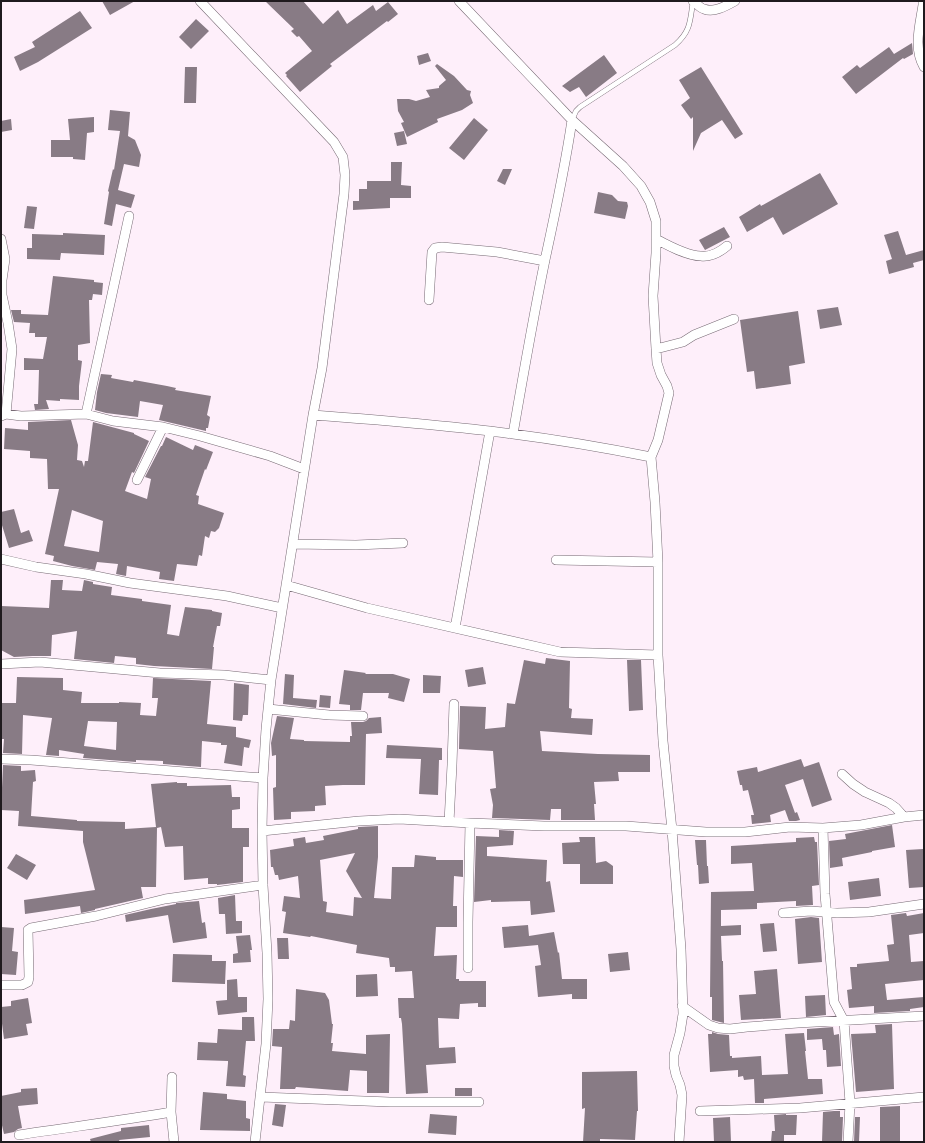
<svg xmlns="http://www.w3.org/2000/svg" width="925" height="1143" font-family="Overpass,sans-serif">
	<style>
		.building { fill: #887b85; fill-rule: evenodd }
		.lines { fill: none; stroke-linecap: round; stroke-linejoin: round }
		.service-casing { stroke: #776a74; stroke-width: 5.5 }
		.minor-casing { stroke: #776a74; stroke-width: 10 }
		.service { stroke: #fff; stroke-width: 4.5 }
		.minor { stroke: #fff; stroke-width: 9 }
	</style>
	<rect width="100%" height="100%" fill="#feeffa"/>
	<path class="building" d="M102,1H135L110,15Z
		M265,1H303L323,24L338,10L347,24L373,5L376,11L388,2L398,14L388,22L387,21L330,64L332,66L300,92L286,76L287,75L285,73L312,51L299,36L297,37L291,31L294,29Z
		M80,11L92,28L38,62L20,71L14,57L35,47L32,42Z
		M196,19L209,31L191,49L179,37Z
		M912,43L913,54L904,59L903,58L856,94L842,77L857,65L860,68L889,47L894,54Z
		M428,53L431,61L419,65L417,56Z
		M604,55L617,73L586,97L579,87L570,92L562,86Z
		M437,64L454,76L467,90L471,91L470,95L473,103L462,110L437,119L438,122L407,137L401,123L404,122L398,111L397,99H409L416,101L430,97L426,90L439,88V86L446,80L435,66Z
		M185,67H197L196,103H184Z
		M701,67L743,134L735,139L722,120L701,133L693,151V117L691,119L681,105L690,98L679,80Z
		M110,110L130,112L128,136L135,140L141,155L139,167L124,164L118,190L135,195L131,208L116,204L112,226L104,224L109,192L108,191L113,169L114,170L120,131L108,130Z
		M94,117V132L87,133L85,160L73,159V157H51V140H70L68,119Z
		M474,118L488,130L464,160L449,148Z
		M11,119L12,130L1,132V121Z
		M404,131L407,144L397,146L394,133Z
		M391,162H402L401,185L411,186V198H390V208L353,210V201H359V189H367V181H391Z
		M503,169H512L505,185L497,181Z
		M820,173L838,204L783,235L773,217L747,232L739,217L760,204L761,206Z
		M598,192L612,195L618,201L627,202L628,206L625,219L594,213Z
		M27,206L37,207L34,229L24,228Z
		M724,227L730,237L705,250L699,240Z
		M898,231L906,255L924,250V260L913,263L914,267L889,274L886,261L892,259L884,235Z
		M63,233L105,235L104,255L61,253L60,260L27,259V248H32V234L63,235Z
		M53,276L94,280V282L103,283L102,295L93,294L92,300H89L90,343L78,345V360L82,361L79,386V400L60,399V401L46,400L49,409L35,410L34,404H38L39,370H24V358L43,359L47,337H35V333H29L30,323L14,322L11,310H21V314L48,315Z
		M838,307L842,325L820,329L817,310Z
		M798,311L805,363L789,366L791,384L756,389L754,371L747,372L740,320Z
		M101,374L112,375L111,378L133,382L134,380L167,386L176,388L175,390L211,396L207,415L210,417L208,428H206V431L159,420L163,405L140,401L138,417L106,413L95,410L97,392Z
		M71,420L78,445L77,460L82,461L84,467L85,461H88L93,422L134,433V434L149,441L134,473L132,472L125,491L147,499L151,479L145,477L161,446H162L166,437L193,450L195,445L213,452L206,470L205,469L196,495L199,496L198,504L224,513L219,528L215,532L211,531L209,538L205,536L202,556L199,555L197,566L177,564L174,581L159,579L160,572L127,566L126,576L116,574L118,564L97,562L95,570L72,566L53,561L54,556L45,554L59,489H48L47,459L30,458V451L4,449L5,428L28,430V422ZM72,510L103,521L99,552L64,546Z
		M14,509L21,533L29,530L33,541L9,548L1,522V512Z
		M51,580H63L62,590L82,591L84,580L93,582V584L112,587L111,595L142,599V601L171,605L167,634L179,636L185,607L212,610V611L222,613L220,626H217L213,647H214L212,669L154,666L136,664V658L115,656L114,663L74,659L77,631L52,635L51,656H33L14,657L1,650V606L49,608Z
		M546,658L570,661L569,708L572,709L571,718L593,719L592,735L540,731L542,751L598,754L650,755V772H618L619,781L594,782L596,804H594L595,820H561V809H551L550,820L492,818L493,805L490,789L496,788L493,751L459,749L460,706L486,707L485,729L505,727L507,703L515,704L524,660L545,664Z
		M627,660H641L643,710L629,711Z
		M483,667L486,684L468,687L465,670Z
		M344,670L366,673L365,674H393L410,679L404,702L388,698L389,693H363L361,710H350V705L339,704Z
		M285,674L294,675L293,698L317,700L316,708L283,704Z
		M423,675L441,676L440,693H423Z
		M17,677L63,678V690L82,692L81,703H119V702L141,703L140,715L156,716L158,698H152L153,678L211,681L207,724L236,727V737L251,740L249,748L244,747L242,766L224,763L227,745H221V743L202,741L201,767L163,764V761L136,760V762L83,758L84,754L59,750V756L46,755L52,718L23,715L22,754L3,753L4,739H1V703H16ZM88,721L117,722L116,750L84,746Z
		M234,683L249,685L248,715H243L242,721L233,720Z
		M320,695L331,696L330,708L319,707Z
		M277,716L294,718L290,739L304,740V741L350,742V736H352L351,722H363L366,721L369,718L381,717L382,733L366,734L365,785H343L325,786L326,805L315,806V811L291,812V819L274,820L273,788L276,787V755L272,756L271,743Z
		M387,745L442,748V760H439L438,795L419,794L421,759L386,758Z
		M801,759L804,767L819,762L832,800L812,807L803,779L785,785L795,813L797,812L800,820L796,821H789L785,810L770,815L771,822L752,824L751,815H754L748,790L743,791L742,785H740L737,771L757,767L758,772Z
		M3,765L21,766V771L35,770L36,781L33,782L31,816L77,820V821L125,822V829L156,827L151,784L177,782V783H187V786L231,785L232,797H240V809L232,810V828H249V847H243V882L217,885V884H208V878L184,880L183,846L165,847L161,827L157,828L156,887H141L143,898L95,909V910L81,913L80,906L25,914L24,900L95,890L83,842V831L18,826L19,811L1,810Z
		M892,825L895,847L872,851V852L842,858L843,866L830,868L829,841L846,839L845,834Z
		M378,826V857L374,898L391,899L392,867H414L415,855L436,857V860H463V877L454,876L453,906H457V927H436L434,956L457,955L456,979H459V981H486V1007H478V1003L460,1004L459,1019L438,1018L439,1048L455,1047L456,1063L426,1065L428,1093L406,1094L402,1024L401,1018H399L398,998H414L412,971L395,972V967H390L389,958L356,953L357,945L311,936L310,937L283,933L286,912L282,911L284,896L300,898L298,876L279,880L278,875H275L273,867H271L270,850L294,846L293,839L305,837L306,843L324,840L323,836L358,829V827ZM355,853L346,871L362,898L354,897L353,916L326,912L327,902L323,901L320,860Z
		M499,830L514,831L513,845L487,847V856L547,860L546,882L550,881L555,912L531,915L530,901L491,902V900L474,902L476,836L499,837Z
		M579,837H595L596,863L606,861L613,866V884H580V864H563L562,843L580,842Z
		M814,837L815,842H817L819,885L812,886L813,905L796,906V901L757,903V909L721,910V926L741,925V935L721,936L722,961H723L724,1023L712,1020V997H710L711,892L754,891L752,863L731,864V846L796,842V838Z
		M695,840H706L707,866H708L709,883L699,884L698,865H697Z
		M923,849L924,887L909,888L906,850Z
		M16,854L36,865L27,880L7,868Z
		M879,878L881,896L850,900L848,882Z
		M235,895L236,921H242V933L226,934L225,914H219L218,898Z
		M199,901L202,923L205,922L207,938L173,943L168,915L126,922L125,915L151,909L176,904V903Z
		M906,913L907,916L924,913V933L909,935L911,962L924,961V980L885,984L887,1000L924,997V1007L910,1009V1011L874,1013V1006L849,1008L847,990L852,989L850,967H857V964L889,961L887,945L894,944L891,915Z
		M811,917L819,918L822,962L798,964L795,919Z
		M774,923L777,951L763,952L760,924Z
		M528,925L529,936L554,932L558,953L559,952L562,979H587V999H572V994L538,997L535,966L541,965L538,945L504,948L502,927Z
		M1,927L14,928L12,951L18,952L16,975L1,974Z
		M250,935L252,950H250L251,962L233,963V954L238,953L236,936Z
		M277,938H288L289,959H278Z
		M628,952L630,970L610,972L608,954Z
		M173,954L212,955V961H226L225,984L172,982Z
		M777,969L781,1018L741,1020L739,995L756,994L754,971Z
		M377,974L378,996L356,997V975Z
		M237,979L238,997H247V1012L218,1015L216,1001L227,1000V980Z
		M296,989L325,993L329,1000L332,1024H333L331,1043H333L332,1051L366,1054V1035L390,1034L389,1093H367V1071L350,1070L348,1091L296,1087L295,1089H280L282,1047L272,1046L273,1029H289L290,1020L295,1021Z
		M825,995L826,1015L806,1017L805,996Z
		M28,998L32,1023L26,1024L28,1035L4,1039L1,1016V1007L11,1006V1001Z
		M242,1017H254L255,1041H246L243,1075L246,1076L245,1087L226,1086L228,1063V1061L197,1060L198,1042L217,1043L218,1029L242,1030Z
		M892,1024L894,1089L856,1092L851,1034L876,1033L875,1025Z
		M833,1027L834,1035L839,1034L841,1066L827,1067L826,1050H823L822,1039L807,1040V1029Z
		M712,1032L718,1034L729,1035L730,1056H732V1058L761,1056L762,1075L788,1074L785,1034L804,1033L806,1051H805L808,1079H822L823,1094L764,1099V1103H755L754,1079L744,1080L743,1076L738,1077V1070L710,1072L708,1034H712Z
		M637,1071L638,1111H637L635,1140L600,1139V1142H583L585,1108L582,1109V1072Z
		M37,1088L38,1104L18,1106L22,1128L18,1129L14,1132L4,1134L1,1121V1096L21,1092V1089Z
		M455,1088H472V1096H455Z
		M203,1092L227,1094V1099L246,1101V1118L250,1119V1131L200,1130Z
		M275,1104L286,1105L283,1127L272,1125Z
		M900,1106V1142H880V1107Z
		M834,1111H840V1117H843L842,1142H822L823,1112Z
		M430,1114L457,1116L456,1135L428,1133Z
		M786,1114V1115H797L796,1135H784V1142H771L772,1131H775L774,1115Z
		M730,1117L731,1142H714L713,1118Z
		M855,1117H860L859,1142H854Z
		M149,1125L150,1137L119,1140L120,1142H91L90,1139L121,1131V1128Z"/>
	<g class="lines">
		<g class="service-casing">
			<path id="service" d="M572,120L576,111L580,107L675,45C691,31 690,21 693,1"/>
		</g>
		<g class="minor-casing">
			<path id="minor" d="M200,1L334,142L343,157L345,175L344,194L322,368L313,415L271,680L266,729L263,778L262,831L263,885L267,953L268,999L266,1044L255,1142
				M459,1L572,120L623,166L641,186L650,202L656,221V253L653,296L656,349L657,363L661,375L667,386L669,393L658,440L651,457L655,502L658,562V655L663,741L672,830L681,949L683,1014L680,1033L674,1055V1066L676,1075L680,1085L682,1095L679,1142
				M693,1C696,3 700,8 704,9C714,13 726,6 735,1
				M923,1V5C920,25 913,48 924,67
				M1,239L5,259L2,280V295L8,323L12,349L6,414
				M656,239C667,245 687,256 701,256C710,257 720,252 727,246
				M429,300L432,252L435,248L442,247L497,252L545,261
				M656,349L683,342L694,335L734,319
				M86,414L129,216
				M313,415C380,420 447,425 513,434C560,440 606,448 651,457
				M1,416L6,414L21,416L86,414L113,421L163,427L200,436L270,456L304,469
				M513,434C523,376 533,318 545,260C555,214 565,168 572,120
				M137,480L163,427
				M293,544L356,545L403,543
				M1,559L36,567L86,574L130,583L227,596L282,608
				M556,560L658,562
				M286,585L367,608L560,652L658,655
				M455,628L490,431
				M1,664L40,662L160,673L224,675L271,680
				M268,709L329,715L363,716
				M1,759L31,760L263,778
				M842,774L853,784L865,792L889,803L896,808L904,817
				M449,822L452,765L454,704
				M823,828L825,894L834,1002L844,1021L850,1103L848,1142
				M262,831L359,821L399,819L470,823L544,826H626L706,832H745L790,827L823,828L861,825L904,817L924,815
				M783,913L811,911L837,913L869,912L924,904
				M468,968V922L470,823
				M1,985H22L28,982L29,977L28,930L31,928L96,916L165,899L263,885
				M682,1006L709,1025L718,1028L730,1029L747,1027L798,1023L924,1016
				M172,1077L171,1112L174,1142
				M261,1097L390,1102H479
				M700,1111L800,1108L924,1097
				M19,1135C70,1127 120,1121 171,1112"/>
		</g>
		<use href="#service" class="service"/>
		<use href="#minor" class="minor"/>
	</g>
	<rect width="925" height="1143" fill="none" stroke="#1f1a1e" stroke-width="4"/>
</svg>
